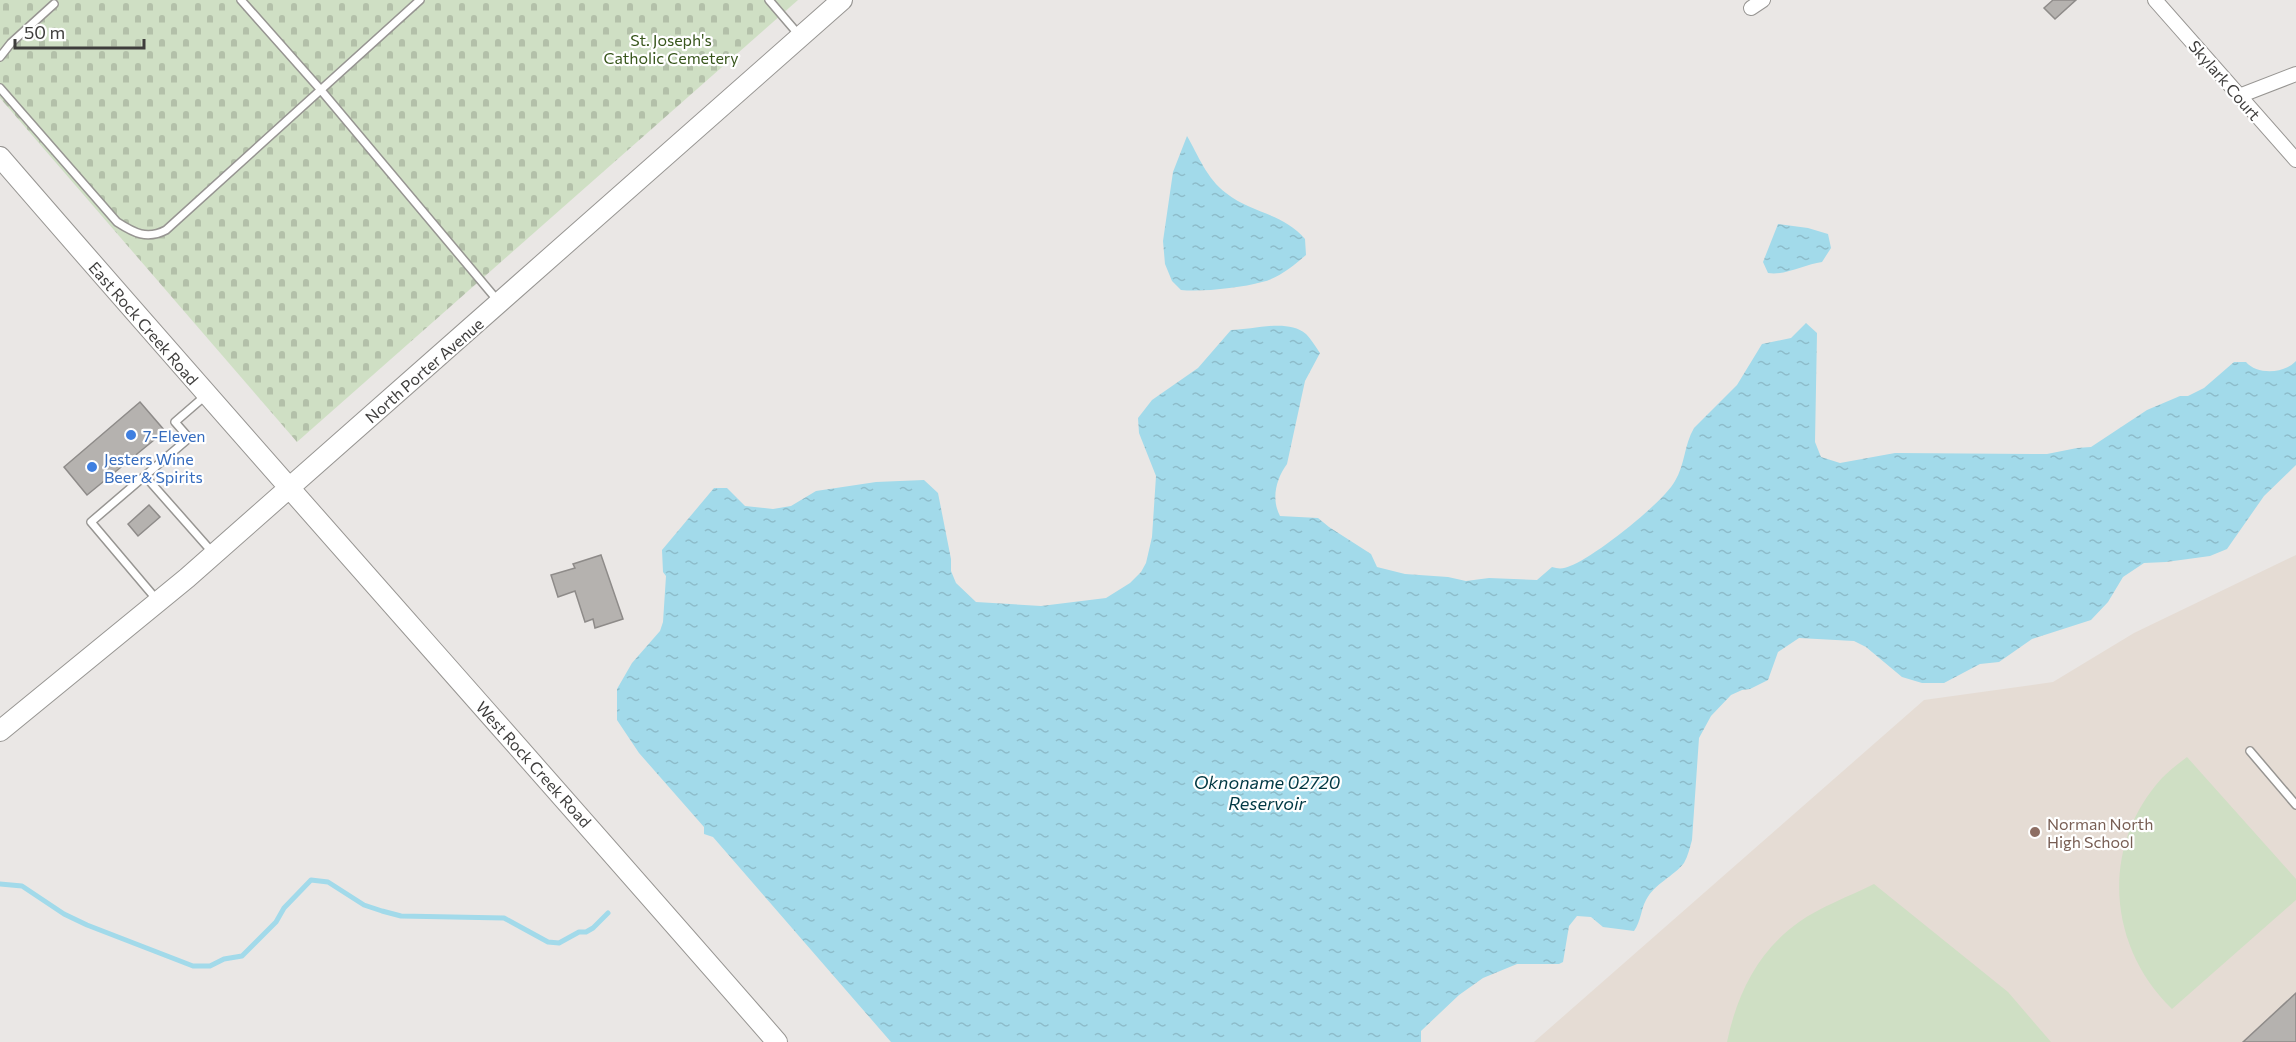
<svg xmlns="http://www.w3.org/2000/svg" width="2296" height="1042" font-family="Commissioner,sans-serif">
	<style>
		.built { fill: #e5dcd4 }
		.grass { fill: #cfdfc4 }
		.cemetery { fill: url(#cemetery-stones) }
		.water { fill: url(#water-ripples) }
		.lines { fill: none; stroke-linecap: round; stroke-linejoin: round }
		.stream { stroke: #a2daea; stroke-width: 5 }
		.building { fill: #b5b2af; stroke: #8e8b89; stroke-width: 1.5 }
		.service-casing { stroke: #979592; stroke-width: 10 }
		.minor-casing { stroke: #979592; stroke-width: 16 }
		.secondary-casing { stroke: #979592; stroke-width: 22 }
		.service { stroke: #fff; stroke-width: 7 }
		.minor { stroke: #fff; stroke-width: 14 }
		.secondary { stroke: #fff; stroke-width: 20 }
		.shop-dot { fill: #3f7fe0; stroke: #fff; stroke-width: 2 }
		.education-dot { fill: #8d6e63; stroke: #fff; stroke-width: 2 }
		.labels { text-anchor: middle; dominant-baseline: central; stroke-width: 4.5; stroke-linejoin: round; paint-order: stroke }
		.park-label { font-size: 16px; fill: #38561c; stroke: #fff }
		.street-label { font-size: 16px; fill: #3e3d3c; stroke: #fff }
		.shop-label { font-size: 16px; fill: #366cbe; stroke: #fff; text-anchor: start }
		.education-label { font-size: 16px; fill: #785e54; stroke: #fff; text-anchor: start }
		.water-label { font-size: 18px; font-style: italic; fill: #013843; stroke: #fff }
	</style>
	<defs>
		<pattern id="cemetery-stones" width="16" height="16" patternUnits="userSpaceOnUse" patternTransform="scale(1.5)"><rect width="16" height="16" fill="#cfdfc4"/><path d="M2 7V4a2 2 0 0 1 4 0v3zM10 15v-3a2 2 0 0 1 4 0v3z" fill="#b3c0a9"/></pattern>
		<pattern id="water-ripples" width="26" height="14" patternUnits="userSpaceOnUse" patternTransform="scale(1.5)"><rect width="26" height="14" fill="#a2daea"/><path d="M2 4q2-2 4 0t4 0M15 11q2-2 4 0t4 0" fill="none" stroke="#8dbcca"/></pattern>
	</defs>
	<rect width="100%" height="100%" fill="#eae7e5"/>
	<path class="built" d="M2296,555V1042H1534L1924,700L2053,682L2134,633Z"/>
	<path class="grass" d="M2187,757L2296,879V900L2172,1009C2107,946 2100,846 2162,778C2170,770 2179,763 2187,757Z
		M1874,884L2008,992L2051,1042H1727C1737,994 1758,951 1799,922C1820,907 1850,896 1874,884Z"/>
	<path class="cemetery" d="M0,0H798L297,442L0,98Z"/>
	<path class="water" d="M1187,136C1198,155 1207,179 1226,193C1251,213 1283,213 1305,239L1306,255C1293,266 1279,278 1262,282C1241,288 1202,292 1181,290L1172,281L1165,264L1163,241L1173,172Z
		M1778,224L1808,228L1828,234L1831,248L1822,262C1805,264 1785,276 1768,273L1763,262Z
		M1806,323L1817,333L1815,442L1821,457L1840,463L1895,453L2047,454L2077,448L2091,447L2147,410L2180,396H2188L2204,388L2234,362H2246C2257,375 2284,374 2296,361V465L2264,496L2227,549L2210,556L2166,562L2144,563L2123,577L2108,602L2091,620L2032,639L1999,662L1980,664L1944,683H1922L1902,677L1866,647L1854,641L1799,638L1778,652L1768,680L1750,689L1742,690L1731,695L1711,716L1699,738L1692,840C1690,847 1688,856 1684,863C1673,877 1655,883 1646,900C1641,909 1641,921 1634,931L1603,927L1591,917L1577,916L1569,926L1563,962L1559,964H1517L1483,978L1459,995L1421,1031V1042H891L713,837L704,834V827L639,753L617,720V689L632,663L660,631L663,622L666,576L663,572L662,550L714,488H727L745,506L773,509L791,506L816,491L876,482L924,480L938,493L951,559V571L956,583L976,602L1041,606L1106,598L1130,583L1141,572L1146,563L1152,537L1156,476L1139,433L1138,418L1152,400L1198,368L1231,330C1254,330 1287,318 1306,334C1311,339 1316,347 1320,353L1305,381L1287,464C1276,479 1271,499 1280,516L1318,518L1329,527L1371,554L1377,567L1405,574L1448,577L1466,581L1489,578L1537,580L1552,567C1558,569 1564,569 1570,566C1593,558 1663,503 1675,481C1685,465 1684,445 1694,428L1737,385L1762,344L1791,338Z"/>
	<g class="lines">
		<path class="stream" d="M0,884L22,886L64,914L87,925L193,966H210L224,959L242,956L276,922L284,908L311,880L328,882L364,905L382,911L401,916L504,918L548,942L559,943L579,932H586L593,928L608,913"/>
	</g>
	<path class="building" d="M2053,0H2076L2055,19L2044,8Z
		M140,402L165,431L87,495L64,467Z
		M149,505L160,517L138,536L128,524Z
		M601,555L623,619L595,628L593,619L585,622L575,591L558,597L551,575L575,568L573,564Z
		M2296,993V1042H2243Z"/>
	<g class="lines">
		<g class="service-casing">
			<path id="service" d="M241,0L320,89L498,301
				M769,0L799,35
				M0,57L11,43L54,4
				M0,88L117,222C134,233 147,240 166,230L420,0
				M145,476L213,553
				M157,600L91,522L189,438L175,422L205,396
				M2250,751L2296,805"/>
		</g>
		<g class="minor-casing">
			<path id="minor" d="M2155,0L2296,160
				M1751,8L1763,0
				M2239,96L2296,74"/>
		</g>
		<g class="secondary-casing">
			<path id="secondary" d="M0,157C257,454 519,746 777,1042
				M0,731L187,578L842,0"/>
		</g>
		<use href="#service" class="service"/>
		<use href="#minor" class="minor"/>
		<use href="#secondary" class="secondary"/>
	</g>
	<g class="shop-dot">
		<circle cx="131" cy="435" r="6"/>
		<circle cx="92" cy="467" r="6"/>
	</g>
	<circle class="education-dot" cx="2035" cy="832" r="6"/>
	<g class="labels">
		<g class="park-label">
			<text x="671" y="39">St. Joseph's<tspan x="671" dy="18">Catholic Cemetery</tspan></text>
		</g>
		<g class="street-label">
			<text transform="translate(2225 80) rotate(49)">Skylark Court</text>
			<text transform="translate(144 323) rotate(49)">East Rock Creek Road</text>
			<text transform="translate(424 370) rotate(-41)">North Porter Avenue</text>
			<text transform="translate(534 764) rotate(48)">West Rock Creek Road</text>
		</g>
		<g class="shop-label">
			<text x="143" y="435">7-Eleven</text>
			<text x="104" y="458">Jesters Wine<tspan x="104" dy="18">Beer &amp; Spirits</tspan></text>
		</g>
		<g class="education-label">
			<text x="2047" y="823">Norman North<tspan x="2047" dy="18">High School</tspan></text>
		</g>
		<g class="water-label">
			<text x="1267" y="782">Oknoname 02720<tspan x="1267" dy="21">Reservoir</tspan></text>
		</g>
	</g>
	<path d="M15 39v9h129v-9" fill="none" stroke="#3e3d3c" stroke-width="3"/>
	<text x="24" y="39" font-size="18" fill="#3e3d3c" stroke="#ffffff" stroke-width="4.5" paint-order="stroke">50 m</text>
</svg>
